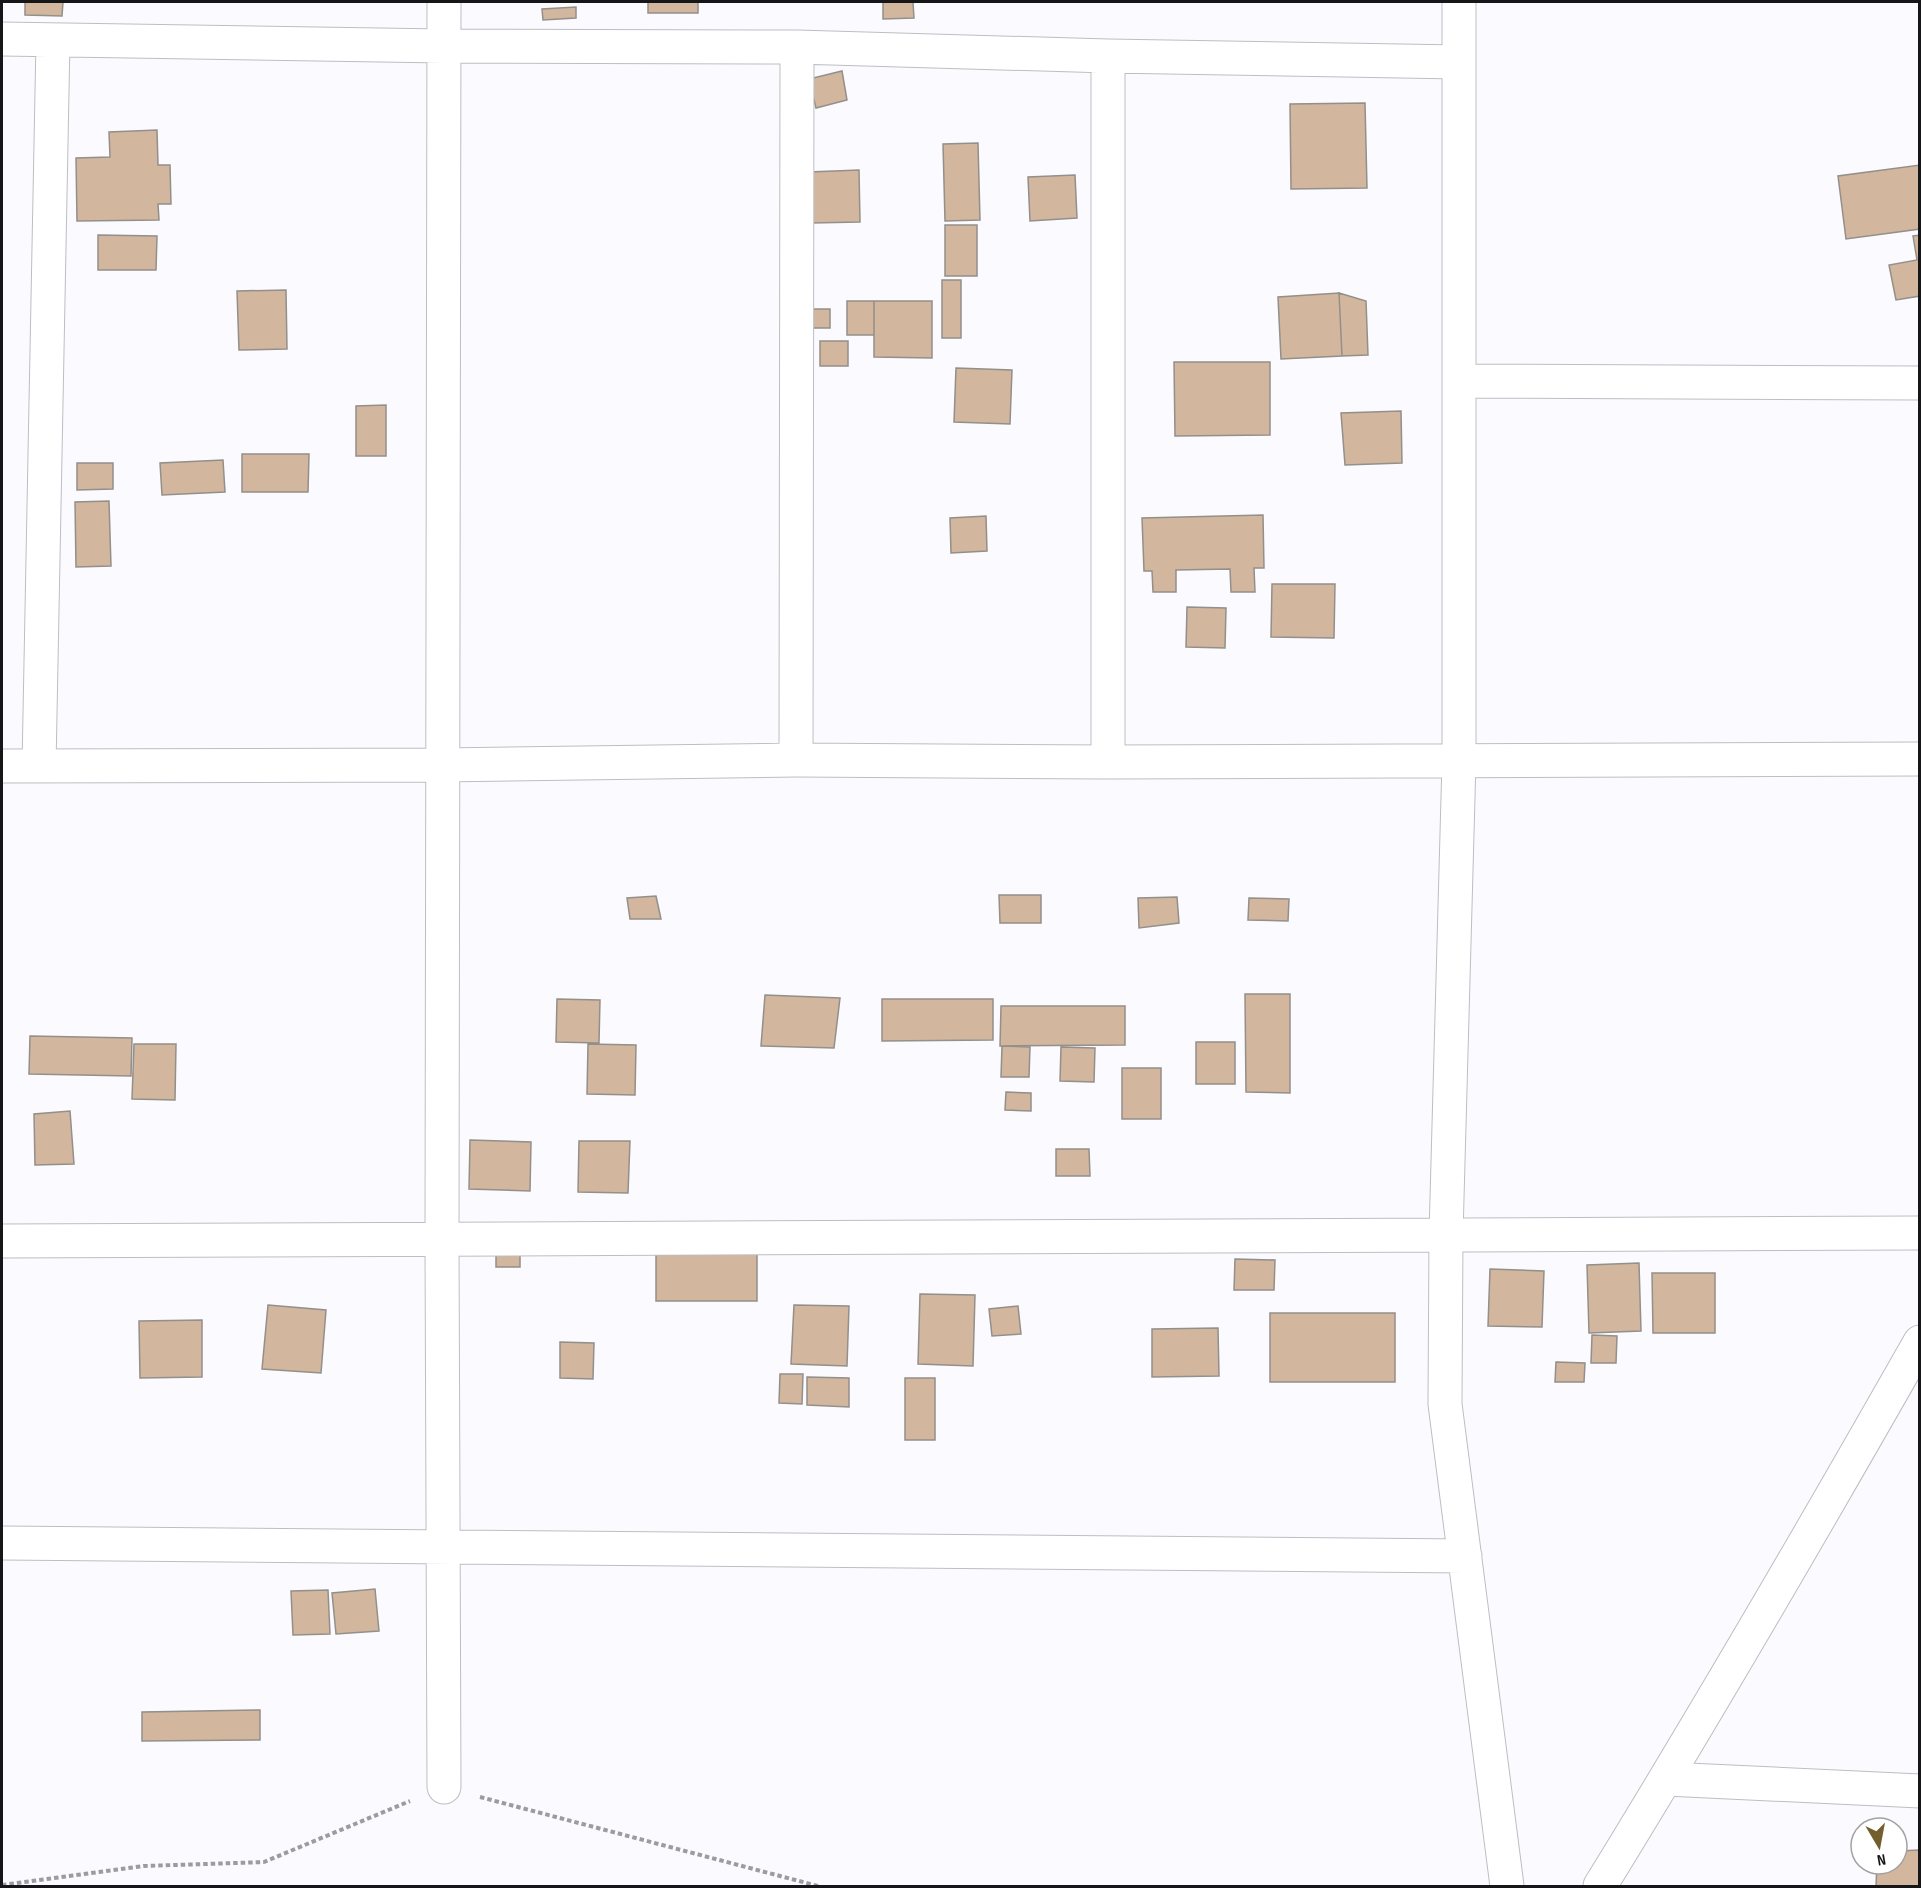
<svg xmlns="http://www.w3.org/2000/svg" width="1921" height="1888" font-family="'Sofia Sans Condensed',sans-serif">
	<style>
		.building { fill: #d2b69e; stroke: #938f8b; stroke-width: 1.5 }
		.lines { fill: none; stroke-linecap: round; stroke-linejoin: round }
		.minor-casing { stroke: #bdbec3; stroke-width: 35 }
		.trunk-casing { stroke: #bdbec3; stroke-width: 35 }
		.path { stroke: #9c9ca0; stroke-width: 4; stroke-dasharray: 4.5 3; stroke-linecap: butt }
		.minor { stroke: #fff; stroke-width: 33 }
		.trunk { stroke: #fff; stroke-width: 33 }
	</style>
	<rect width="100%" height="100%" fill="#fafaff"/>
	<path class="building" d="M25,2H63L62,16L25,15Z
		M648,2H698V13H648Z
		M883,2H913L914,18L883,19Z
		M576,7V18L543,20L542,9Z
		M842,71L847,100L816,108L809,79Z
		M1365,103L1367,188L1291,189L1290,104Z
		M157,130L158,165H170L171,204H158L159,220L77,221L76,158L110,157L109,132Z
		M978,143L980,220L945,221L943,144Z
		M1920,165V229L1846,239L1838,176Z
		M859,170L860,222L811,223L809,172Z
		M1075,175L1077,218L1030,221L1028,177Z
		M945,225H977V276H945Z
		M98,235L157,236L156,270H98Z
		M1920,235V296L1896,300L1889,265L1917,260L1913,236Z
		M942,280H961V338H942Z
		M286,290L287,349L239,350L237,291Z
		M1339,293L1342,356L1281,359L1278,297Z
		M1339,293L1366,301L1368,355L1342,356Z
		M847,301H874V335H847Z
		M874,301H932V358L874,357Z
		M808,309H830V328H808Z
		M820,341H848V366H820Z
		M1174,362H1270V435L1175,436Z
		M956,368L1012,370L1010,424L954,422Z
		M386,405V456H356V406Z
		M1401,411L1402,463L1345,465L1341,413Z
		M242,454H309L308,492H242Z
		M223,460L225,492L162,495L160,463Z
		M77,463H113V489L77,490Z
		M109,501L111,566L76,567L75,502Z
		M1263,515L1264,568H1254L1255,592H1231L1230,569L1176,570V592H1153L1152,571H1144L1142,518Z
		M986,516L987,551L951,553L950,518Z
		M1272,584H1335L1334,638L1271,637Z
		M1187,607L1226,608L1225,648L1186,647Z
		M999,895H1041V923H1000Z
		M656,896L661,919H630L627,898Z
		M1177,897L1179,923L1139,928L1138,898Z
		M1249,898L1289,899L1288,921L1248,920Z
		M1245,994H1290V1093L1246,1092Z
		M765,995L840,998L834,1048L761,1046Z
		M557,999L600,1000L599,1043L556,1042Z
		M882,999H993V1040L882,1041Z
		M1001,1006H1125V1045L1000,1046Z
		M30,1036L132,1038L131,1076L29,1074Z
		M1196,1042H1235V1084H1196Z
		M134,1044H176L175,1100L132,1099Z
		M588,1044L636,1045L635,1095L587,1094Z
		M1002,1046L1030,1047L1029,1077H1001Z
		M1061,1047L1095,1048L1094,1082L1060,1081Z
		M1122,1068H1161V1119H1122Z
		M1006,1092L1031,1093V1111L1005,1110Z
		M70,1111L74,1164L35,1165L34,1114Z
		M470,1140L531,1142L530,1191L469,1189Z
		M579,1141H630L628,1193L578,1192Z
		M1056,1149H1089L1090,1176H1056Z
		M496,1245L520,1246V1267H496Z
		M757,1247V1301H656V1248Z
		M1235,1259L1275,1260L1274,1290H1234Z
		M1639,1263L1641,1331L1589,1333L1587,1265Z
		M1490,1269L1544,1271L1542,1327L1488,1326Z
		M1652,1273H1715V1333H1653Z
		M920,1294L975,1295L973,1366L918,1364Z
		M268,1305L326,1310L321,1373L262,1369Z
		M794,1305L849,1306L847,1366L791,1364Z
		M1018,1306L1021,1334L992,1336L989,1309Z
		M1270,1313H1395V1382H1270Z
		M202,1320V1377L140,1378L139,1321Z
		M1218,1328L1219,1376L1152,1377V1329Z
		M1592,1335L1617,1336L1616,1363H1591Z
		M560,1342L594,1343L593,1379L560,1378Z
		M1556,1362L1585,1363L1584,1382H1555Z
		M780,1374H803L802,1404L779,1403Z
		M807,1377L849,1378V1407L807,1405Z
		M905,1378H935V1440H905Z
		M375,1589L379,1631L336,1634L332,1593Z
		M328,1590L330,1634L293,1635L291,1591Z
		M260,1710V1740L142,1741V1712Z
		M1920,1850V1886H1876L1877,1864H1897V1851Z"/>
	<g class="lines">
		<g class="minor-casing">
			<path id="minor" d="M444,2L442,1239L444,1787
				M1459,2V761L1446,1235L1445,1404L1507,1886
				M2,39L443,46L797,47L1108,56L1459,62
				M1108,56V762
				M1460,381L1920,383
				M796,760L797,47
				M2,766L442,765L796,760L1108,762L1920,759
				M39,766L53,40
				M2,1241L1920,1233
				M2,1543L1465,1556
				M1666,1779L1920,1791"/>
		</g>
		<g class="trunk-casing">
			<path id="trunk" d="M1600,1886C1710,1707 1816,1525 1920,1342"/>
		</g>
		<path class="path" d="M480,1797L818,1886
			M2,1885L144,1866L264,1862L410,1801"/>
		<use href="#minor" class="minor"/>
		<use href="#trunk" class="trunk"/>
	</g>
	<rect width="1921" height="1888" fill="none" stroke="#161618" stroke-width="6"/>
	<g transform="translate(1879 1846) rotate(170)"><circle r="28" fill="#ffffff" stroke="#a2a2a3" stroke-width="1.5"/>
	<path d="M0-4.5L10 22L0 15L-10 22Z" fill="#735f2e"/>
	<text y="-9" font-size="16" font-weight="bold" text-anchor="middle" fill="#161618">N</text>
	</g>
</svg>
